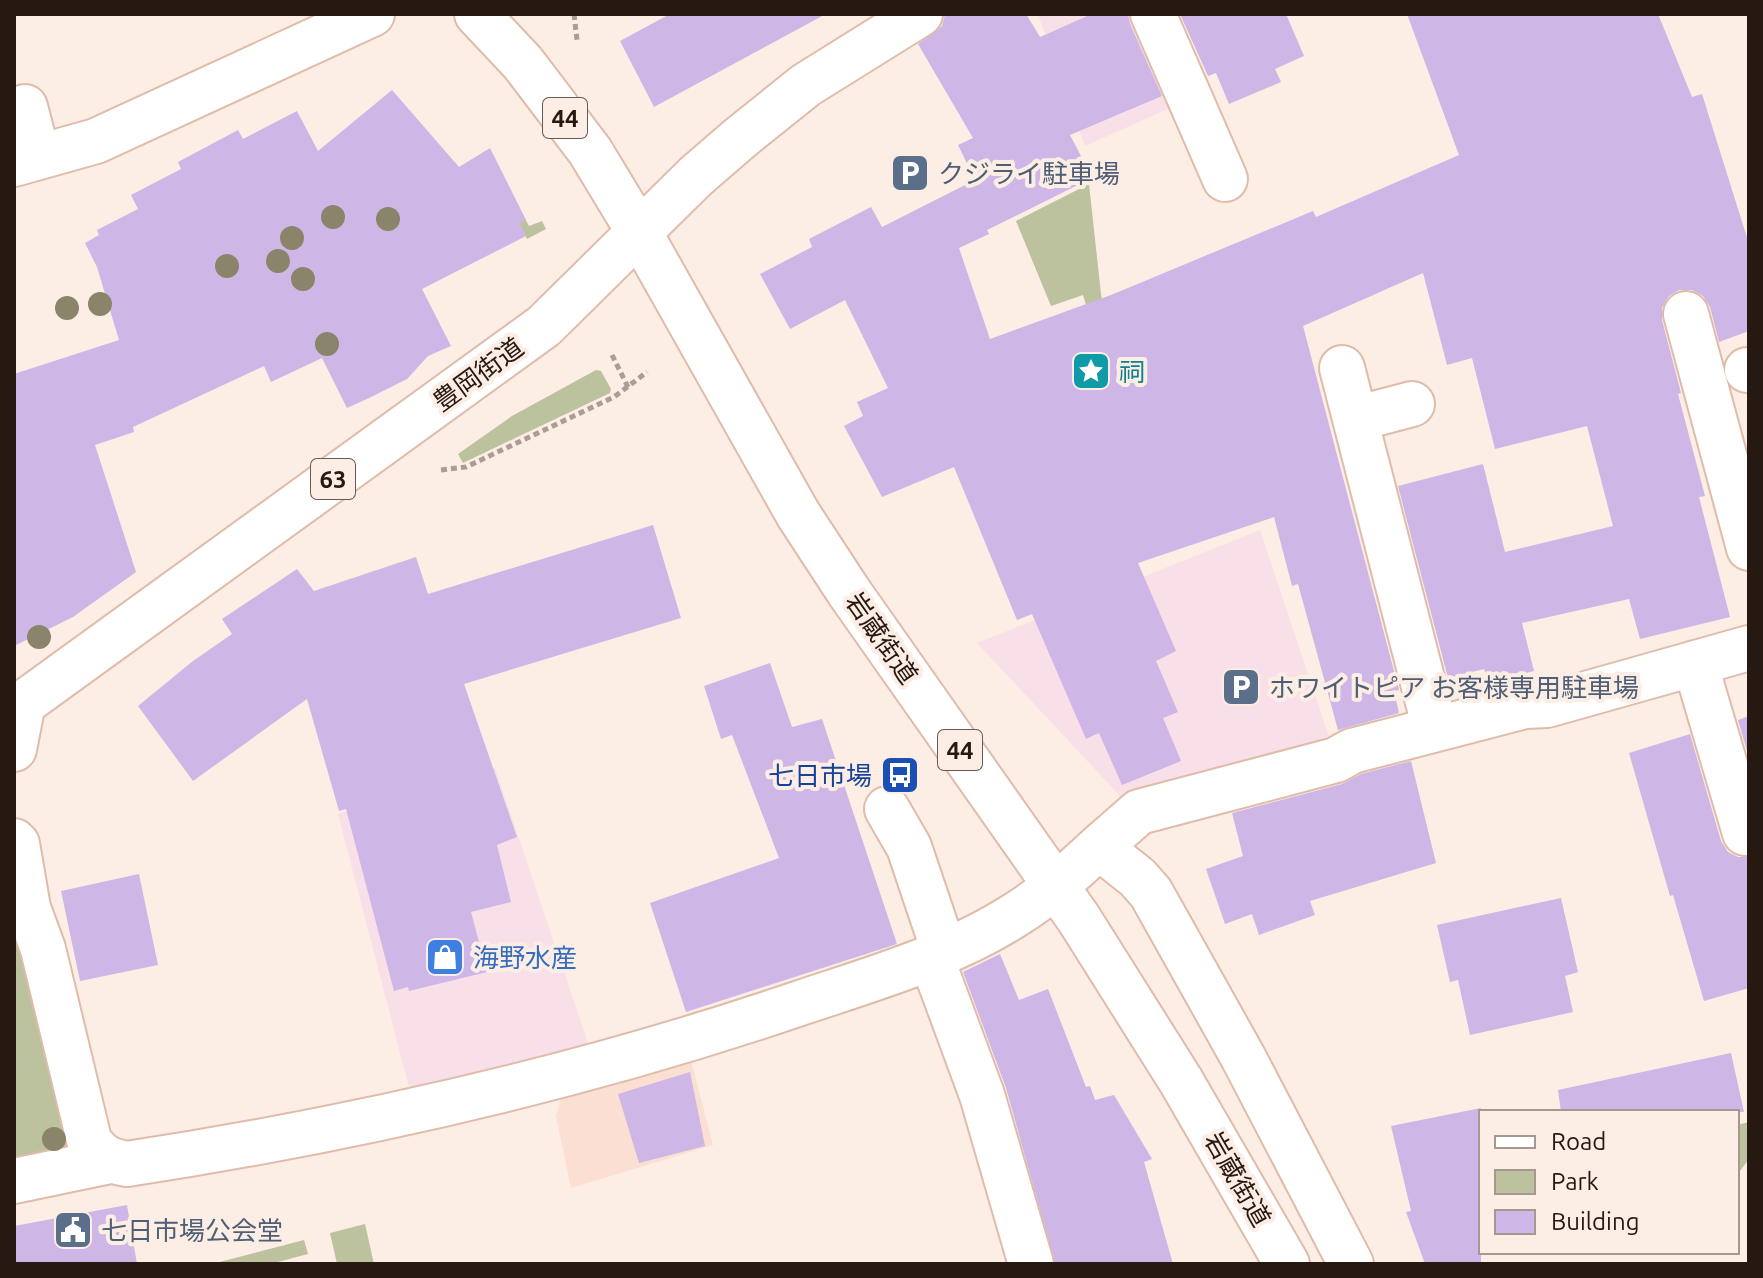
<svg xmlns="http://www.w3.org/2000/svg" width="1763" height="1278" font-family="Ubuntu,'Noto Sans JP',sans-serif">
	<style>
		.commercial { fill: #f8dfe8 }
		.built { fill: #fadfd2 }
		.green { fill: #bcc19e }
		.building { fill: #ceb6e6 }
		.lines { fill: none; stroke-linecap: round; stroke-linejoin: round }
		.minor-casing { stroke: #dfbca9; stroke-width: 48 }
		.major-casing { stroke: #dfbca9; stroke-width: 48 }
		.path { stroke: #ab9d96; stroke-width: 5; stroke-dasharray: 6 4; stroke-linecap: butt }
		.minor { stroke: #fff; stroke-width: 44 }
		.major { stroke: #fff; stroke-width: 44 }
		.tree { fill: #8a856a }
		.labels { text-anchor: middle; dominant-baseline: central; stroke-width: 8; stroke-linejoin: round; paint-order: stroke }
		.shield { fill: #fcede5; stroke: #665951; stroke-width: 2 }
		.shield-label { font-size: 24px; font-weight: bold; fill: #261912 }
		.service-label { font-size: 26px; fill: #4e5e75; stroke: #fcede5; text-anchor: start }
		.culture-label { font-size: 26px; fill: #0d838f; stroke: #fcede5; text-anchor: start }
		.street-label { font-size: 26px; fill: #261912; stroke: #fcede5 }
		.transit-label { font-size: 26px; fill: #164399; stroke: #fcede5; text-anchor: end }
		.shop-label { font-size: 26px; fill: #366cbe; stroke: #fcede5; text-anchor: start }
	</style>
	<rect width="100%" height="100%" fill="#fcede5"/>
	<path class="commercial" d="M1038,14H1130L1170,108L1085,146Z
		M1260,530L1332,746L1123,799L977,643Z
		M495,768L590,1049L411,1095L338,814Z"/>
	<path class="built" d="M690,1057L713,1145L571,1188L556,1116L563,1092Z"/>
	<path class="green" d="M504,179L529,226L542,221L546,229L527,239L510,206Z
		M1089,184L1101,294L1114,362L1104,364L1083,295L1051,306L1016,221Z
		M596,370L601,371L611,389L610,393L463,463L458,454L512,416Z
		M14,937L28,952L72,1149L14,1161Z
		M1749,1122V1159L1737,1175V1125Z
		M365,1224L374,1264H337L330,1233Z
		M304,1240L308,1254L270,1264H212Z"/>
	<path class="building" d="M670,14H826L654,107L620,41Z
		M945,14H1026L1040,37L1092,14H1128L1130,24L1162,96L1070,135L1081,156L1077,158L1088,180L987,230L989,234L959,248L990,339L1111,295L1313,211L1316,217L1459,155L1407,14H1658L1692,97L1702,94L1749,244V331L1719,342L1710,307L1703,296L1692,290H1679L1669,296L1662,308V320L1681,393L1678,394L1705,496L1699,497L1730,617L1640,639L1629,599L1522,623L1534,671L1488,682L1484,669L1448,678L1398,486L1483,464L1505,552L1613,526L1587,426L1495,449L1472,358L1447,365L1423,273L1303,326L1399,690L1394,691L1399,713L1338,730L1298,584L1292,586L1274,517L1138,563L1176,651L1156,661L1178,712L1163,718L1181,761L1122,785L1099,733L1086,739L1032,614L1017,620L954,467L882,497L844,426L863,416L857,402L888,388L845,300L790,329L760,274L812,247L809,239L871,207L882,227L975,180L958,145L973,138L918,44L942,26Z
		M1180,14H1286L1304,56L1275,69L1281,82L1229,104L1216,73L1208,76Z
		M392,90L459,167L490,148L526,220L519,223L526,236L422,289L451,346L428,356L407,379L369,398L347,408L322,358L271,382L264,366L133,427L134,432L95,445L136,572L73,617L14,646V374L119,340L97,267L85,243L99,235L97,230L138,209L131,195L181,169L178,162L238,130L243,139L297,111L318,151Z
		M653,525L681,618L464,684L517,837L497,845L511,902L471,912L487,972L409,991L408,987L394,991L346,809L339,811L307,699L193,781L138,706L193,661L232,634L222,619L297,569L314,591L416,557L428,594Z
		M770,663L792,727L822,719L897,944L686,1012L650,903L779,858L732,735L721,739L704,686Z
		M1749,716V758L1738,720Z
		M1690,734L1721,841L1728,852L1738,857H1749V988L1704,1001L1673,895L1670,896L1629,753Z
		M1411,761L1436,863L1310,901L1315,915L1259,935L1252,914L1225,924L1206,869L1243,856L1232,813L1342,784L1361,774Z
		M139,874L158,965L80,981L61,891Z
		M1561,898L1578,972L1565,976L1573,1012L1470,1035L1458,980L1450,982L1437,925Z
		M1000,954L1019,1000L1048,989L1086,1087L1090,1086L1095,1100L1114,1095L1152,1159L1144,1162L1173,1264H1055L1006,1088L963,972Z
		M1731,1053L1744,1112H1561L1558,1090Z
		M690,1072L705,1146L639,1163L618,1094Z
		M1481,1108V1264H1425L1406,1212L1411,1211L1391,1126Z
		M127,1205L137,1264H14V1226Z"/>
	<g class="lines">
		<g class="minor-casing">
			<path id="minor" d="M1153,14L1225,179
				M25,107L38,157
				M14,164L96,141L372,14
				M1686,314L1749,548
				M1342,368L1435,729
				M1747,370H1749
				M1355,419L1412,404
				M1695,663L1745,833
				M14,749L23,703
				M887,809L909,847L944,951
				M14,841L17,844L28,908L43,949L89,1140C99,1156 109,1161 127,1164C356,1129 584,1077 803,1002C875,978 951,956 1015,915C1046,896 1073,871 1099,847L1138,878L1151,893L1243,1057L1351,1264
				M1099,847L1139,812L1336,760L1352,751L1525,706L1547,705L1749,648
				M931,957L982,1095L1031,1264
				M14,1181L110,1161"/>
		</g>
		<g class="major-casing">
			<path id="major" d="M477,14L523,63L590,151L639,232L798,514L849,592L1079,919L1181,1081L1287,1264
				M14,710L544,326L696,176L740,138L806,85L920,14"/>
		</g>
		<path class="path" d="M574,14L577,40
			M612,355L628,387
			M441,470L466,467L614,397L647,372"/>
		<use href="#minor" class="minor"/>
		<use href="#major" class="major"/>
	</g>
	<g class="tree">
		<circle cx="333" cy="217" r="12"/>
		<circle cx="388" cy="219" r="12"/>
		<circle cx="292" cy="238" r="12"/>
		<circle cx="278" cy="261" r="12"/>
		<circle cx="227" cy="266" r="12"/>
		<circle cx="303" cy="279" r="12"/>
		<circle cx="100" cy="304" r="12"/>
		<circle cx="67" cy="308" r="12"/>
		<circle cx="327" cy="344" r="12"/>
		<circle cx="39" cy="637" r="12"/>
		<circle cx="54" cy="1139" r="12"/>
	</g>
	<defs>
		<g id="parking-square" transform="scale(2)"><rect x="-9" y="-9" width="18" height="18" rx="4" fill="#5c6f8a" stroke="#fcede5"/><path d="M-3.5-5.5H1a3.5 3.5 0 0 1 0 7H-1V5.5H-3.5ZM-1-3.4V-.6H.8a1.4 1.4 0 0 0 0-2.8Z" fill="#fff"/></g>
		<g id="sight-square" transform="scale(2)"><rect x="-9" y="-9" width="18" height="18" rx="4" fill="#0f9aa8" stroke="#fcede5"/><path d="M0-6L1.8-2.2L6-1.7L2.9 1.2L3.7 5.4L0 3.3L-3.7 5.4L-2.9 1.2L-6-1.7L-1.8-2.2Z" fill="#fff"/></g>
		<g id="bus-square" transform="scale(2)"><rect x="-9" y="-9" width="18" height="18" rx="4" fill="#1a4fb4" stroke="#fcede5"/><path d="M-5-6H5V4H4V6H2V4H-2V6H-4V4H-5ZM-3.5-4V0h7V-4ZM-3.5 1.2v1.5H-2V1.2ZM2 1.2v1.5H3.5V1.2Z" fill="#fff"/></g>
		<g id="shop-square" transform="scale(2)"><rect x="-9" y="-9" width="18" height="18" rx="4" fill="#3f7fe0" stroke="#fcede5"/><path d="M-5-2.5h2.3a2.7 3.5 0 0 1 5.4 0H5L5.5 6h-11ZM-1.5-2.5h3a1.5 2.3 0 0 0-3 0Z" fill="#fff"/></g>
		<g id="civic-square" transform="scale(2)"><rect x="-9" y="-9" width="18" height="18" rx="4" fill="#5c6f8a" stroke="#fcede5"/><path d="M-.6-6.5H3V-4.5H.6V-3L4-1V1h2V6H-6V1h2V-1L-.6-3ZM-1.2 2.5V6h2.4V2.5Z" fill="#fff"/></g>
	</defs>
	<g fill-rule="evenodd">
		<use href="#parking-square" x="910" y="173"/>
		<use href="#sight-square" x="1091" y="371"/>
		<use href="#parking-square" x="1241" y="687"/>
		<use href="#bus-square" x="900" y="775"/>
		<use href="#shop-square" x="445" y="957"/>
		<use href="#civic-square" x="73" y="1230"/>
	</g>
	<g class="labels">
		<g class="shield">
			<rect x="543" y="98" width="44" height="40" rx="6"/>
			<rect x="311" y="459" width="44" height="40" rx="6"/>
			<rect x="938" y="730" width="44" height="40" rx="6"/>
		</g>
		<g class="shield-label">
			<text x="565" y="118">44</text>
			<text x="333" y="479">63</text>
			<text x="960" y="750">44</text>
		</g>
		<g class="service-label">
			<text x="938" y="173">クジライ駐車場</text>
			<text x="1269" y="687">ホワイトピア お客様専用駐車場</text>
			<text x="101" y="1230">七日市場公会堂</text>
		</g>
		<g class="culture-label">
			<text x="1119" y="371">祠</text>
		</g>
		<g class="street-label">
			<text transform="translate(478 374) rotate(-36)">豊岡街道</text>
			<text transform="translate(882 638) rotate(55)">岩蔵街道</text>
			<text transform="translate(1238 1179) rotate(60)">岩蔵街道</text>
		</g>
		<g class="transit-label">
			<text x="872" y="775">七日市場</text>
		</g>
		<g class="shop-label">
			<text x="473" y="957">海野水産</text>
		</g>
	</g>
	<rect width="1763" height="1278" fill="none" stroke="#261912" stroke-width="32"/>
	<rect x="1479" y="1110" width="260" height="144" fill="#fcede5" stroke="#a69891" stroke-width="2"/>
	<rect x="1495" y="1136" width="40" height="12" fill="#ffffff" stroke="#a69891" stroke-width="2"/>
	<text x="1551" y="1150" font-size="24" fill="#261912">Road</text>
	<rect x="1495" y="1170" width="40" height="24" fill="#bcc19e" stroke="#a69891" stroke-width="2"/>
	<text x="1551" y="1190" font-size="24" fill="#261912">Park</text>
	<rect x="1495" y="1210" width="40" height="24" fill="#ceb6e6" stroke="#a69891" stroke-width="2"/>
	<text x="1551" y="1230" font-size="24" fill="#261912">Building</text>
</svg>
